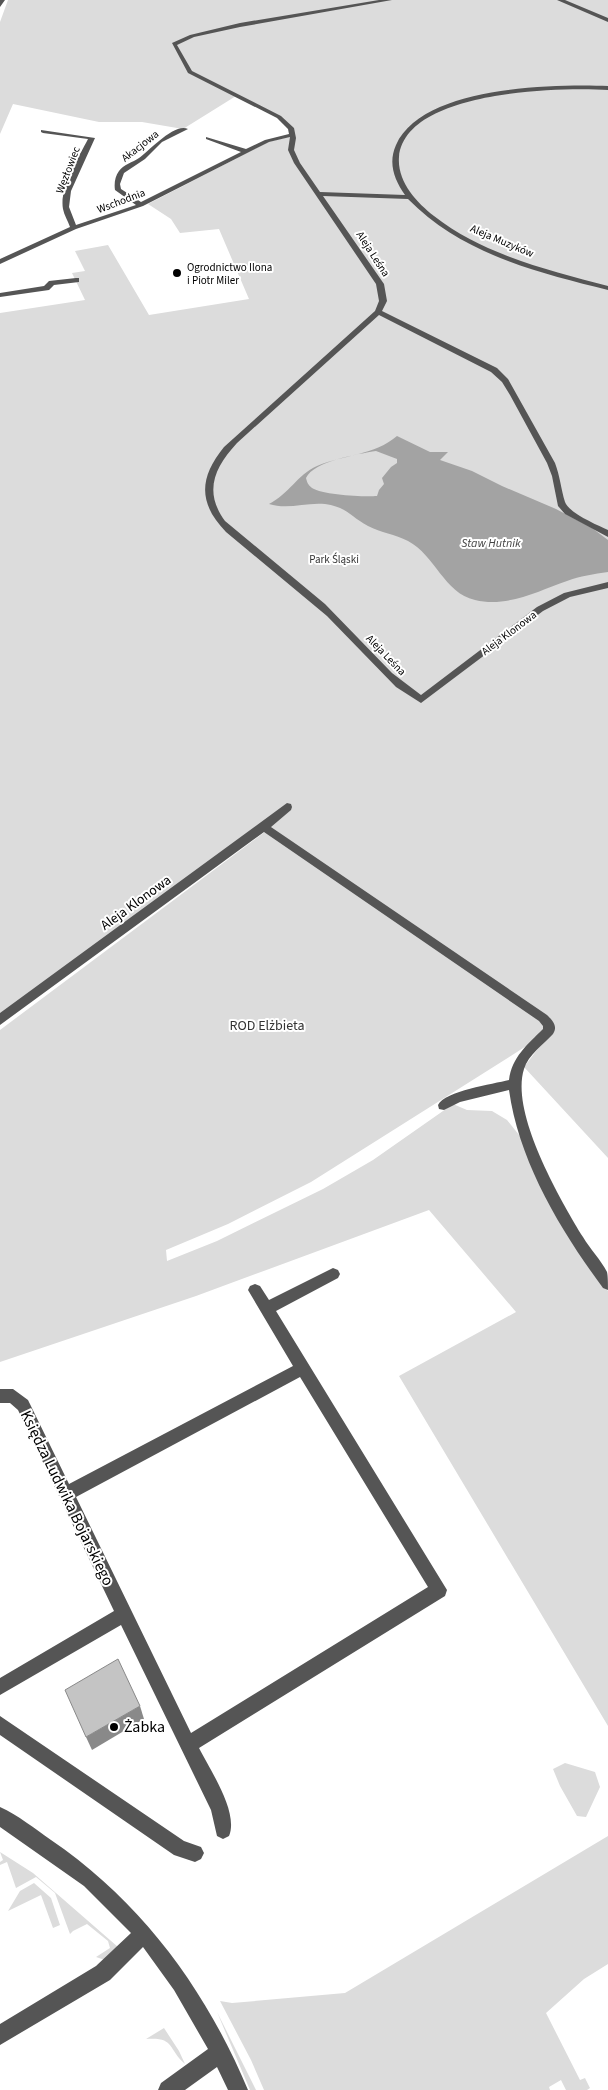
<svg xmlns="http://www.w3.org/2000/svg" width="608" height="2090" font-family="'Source Sans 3',sans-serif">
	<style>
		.green { fill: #dcdcdc }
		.water { fill: #a3a3a3; fill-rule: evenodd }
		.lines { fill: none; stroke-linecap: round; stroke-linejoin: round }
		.minor { fill: #555; fill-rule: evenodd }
		.shaded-wall { fill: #898989 }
		.building { fill: #c4c4c4; stroke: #898989 }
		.poi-dot { fill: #000; stroke: #fff; stroke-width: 2 }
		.labels { text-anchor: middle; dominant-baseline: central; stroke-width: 4; stroke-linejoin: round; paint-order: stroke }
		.far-street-label { font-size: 11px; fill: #000; stroke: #fff }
		.far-poi-label { font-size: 11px; fill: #000; stroke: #fff; text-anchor: start }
		.far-park-label { font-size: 11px; fill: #333; stroke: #fff }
		.far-water-label { font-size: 12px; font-style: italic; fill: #444; stroke: #fff }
		.street-label { font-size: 14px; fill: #000; stroke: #fff }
		.park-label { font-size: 14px; fill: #333; stroke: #fff }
		.near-street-label { font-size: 16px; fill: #000; stroke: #fff }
		.near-poi-label { font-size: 16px; fill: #000; stroke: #fff; text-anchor: start }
	</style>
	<rect width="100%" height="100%" fill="#fff"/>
	<path class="green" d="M8,0H608V1158L524,1067L553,1029L271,827L0,1015V313L85,300L72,273L85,271L75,251L108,245L149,315L249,299L219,229L180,233L171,219L148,204L268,142L293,136C288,114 254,105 236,96L183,129L142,122H99L13,104L0,134V22Z
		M266,831L546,1024L543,1035L517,1052L311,1182L228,1224L166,1250L167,1261L217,1241L323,1189L373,1160L453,1104L467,1110L492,1111L507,1120L524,1141L586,1263L608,1291V1726L399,1376L516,1312L429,1210L196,1296L0,1362V1030Z
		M565,1763L595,1772L600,1787L586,1817L577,1816L560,1786L553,1769Z
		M608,1836V1964L584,1979L546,2013L580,2080L585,2078L590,2088L587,2090H566L561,2080L549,2087L550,2090H264L251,2060L220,2001L232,2003L345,1993Z
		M0,1852L33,1873L118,1947L105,1960L96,1957L110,1948L108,1941L87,1924L73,1931L70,1934L55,1893L36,1877L16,1888L7,1862L0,1865V1862L3,1860Z
		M34,1883L51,1898L60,1925L53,1928L41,1895L8,1911L20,1891Z
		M217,2012L256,2090H250Z
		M164,2028L179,2051L185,2064C167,2048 175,2037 146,2039Z"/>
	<path class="water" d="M397,436L430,452H448L440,460L472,471L502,486L556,509L592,528L608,540V572C594,574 580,576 567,581C538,591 507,608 475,600C444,593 435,555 408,541C395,534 381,533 368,526C351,517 347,507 325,504C306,502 288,510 269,504C289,494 297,475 317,466C343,455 375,455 397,436ZM376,451L397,459V463L391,467L382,478L384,484L379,490L377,496C363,497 323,495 312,488C308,485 307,482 306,478C314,461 358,454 376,451Z"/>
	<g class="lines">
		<path class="minor" d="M0,0H5L0,7Z
			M379,0H392L240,27L194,37L177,45L192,71L281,116L294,128L296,138L294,150L300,163L320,192L405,195C394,179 388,163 396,145C422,86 553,84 608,86V90C560,87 405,90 399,157C397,181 416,202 434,216C484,255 548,270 608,286V290C536,272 462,254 408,199L323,196L384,284L387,301L382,311L497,368L508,379L555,463C560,476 561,489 565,502C569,513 597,525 608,530V537L565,514L558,506L552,476L547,463L510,395L502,382L491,372L379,315L237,443C215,467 203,491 225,521L325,604L392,673L421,695L537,607L564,593L608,582V588L570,597L543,611L421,703L396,687L327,616L226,532C198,503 199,478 224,447L375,311L379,301L376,284L294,163L288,150L290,137L269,142L143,206L76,229L0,264V259L70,227C68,221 64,215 63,209C59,188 79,157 88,139L43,133L41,132V130L95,138L71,191L69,207L76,225L136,205L115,190C114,184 115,176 119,171C123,165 133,162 139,158C149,151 175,122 188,129L162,142L145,159L124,173L120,184L121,189L141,202L241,152L206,139V137L246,149L265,140L289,134L288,129L277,118L188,73L172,43L190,35L240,23Z
			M557,0H565L608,18V22Z
			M76,278H79V282L54,285L49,290L0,297V293L44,286L49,281Z
			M287,803L291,804L292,807L291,810L271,827L547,1015C553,1021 558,1026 553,1034C544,1044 528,1055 524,1069C510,1113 560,1199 583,1237C590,1249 601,1260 607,1272C608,1276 608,1285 608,1290L603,1288C561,1231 519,1162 509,1090L460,1102L444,1110L439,1109L438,1105C445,1091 493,1084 509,1080C512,1057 527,1045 543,1029V1026L539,1021L264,832L0,1025V1013Z
			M333,1268L338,1270L340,1274L338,1278L276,1311L447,1590L445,1596L199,1748C210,1770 239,1812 229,1836L223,1839L217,1836L211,1810L121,1625L0,1695V1678L114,1611L18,1410L10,1403H0V1389H13L28,1400L69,1484L293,1366L248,1290L250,1286L255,1284L260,1286L269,1300ZM300,1377L428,1587L191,1733L76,1497Z
			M0,1716L184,1841L201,1847L204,1853L201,1859L195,1862L174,1855L0,1735Z
			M0,1807C18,1815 35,1829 51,1840C142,1902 206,1990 248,2090H228L217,2067L185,2090H158L161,2083L208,2049L174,1990L143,1947L110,1980L0,2045V2024L96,1966L131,1933L84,1886L0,1827Z"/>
	</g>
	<path class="shaded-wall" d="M140,1706L144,1719L92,1750L86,1737Z"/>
	<path class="building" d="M118,1659L140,1706L86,1737L65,1690Z"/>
	<g class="poi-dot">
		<circle cx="177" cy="273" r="5"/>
		<circle cx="114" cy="1727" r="5"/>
	</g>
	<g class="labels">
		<g class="far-street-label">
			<text transform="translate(140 146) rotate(-38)">Akacjowa</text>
			<text transform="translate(68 170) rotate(-69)">Węzłowiec</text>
			<text transform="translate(121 201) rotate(-21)">Wschodnia</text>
			<text transform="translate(502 241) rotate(23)">Aleja Muzyków</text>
			<text transform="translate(373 254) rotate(57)">Aleja Leśna</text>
			<text transform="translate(509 633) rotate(-37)">Aleja Klonowa</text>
			<text transform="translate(386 655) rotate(46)">Aleja Leśna</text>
		</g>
		<g class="far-poi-label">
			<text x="187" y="267">Ogrodnictwo Ilona<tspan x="187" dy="13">i Piotr Miler</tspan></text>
		</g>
		<g class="far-park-label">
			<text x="334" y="559">Park Śląski</text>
		</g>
		<g class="far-water-label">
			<text x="491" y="543">Staw Hutnik</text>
		</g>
		<g class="street-label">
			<text transform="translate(136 903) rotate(-36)">Aleja Klonowa</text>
		</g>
		<g class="park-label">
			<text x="267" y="1026">ROD Elżbieta</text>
		</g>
		<g class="near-street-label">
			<text transform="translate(67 1498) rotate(64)">Księdza Ludwika Bojarskiego</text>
		</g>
		<g class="near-poi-label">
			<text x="124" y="1727">Żabka</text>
		</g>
	</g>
</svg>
